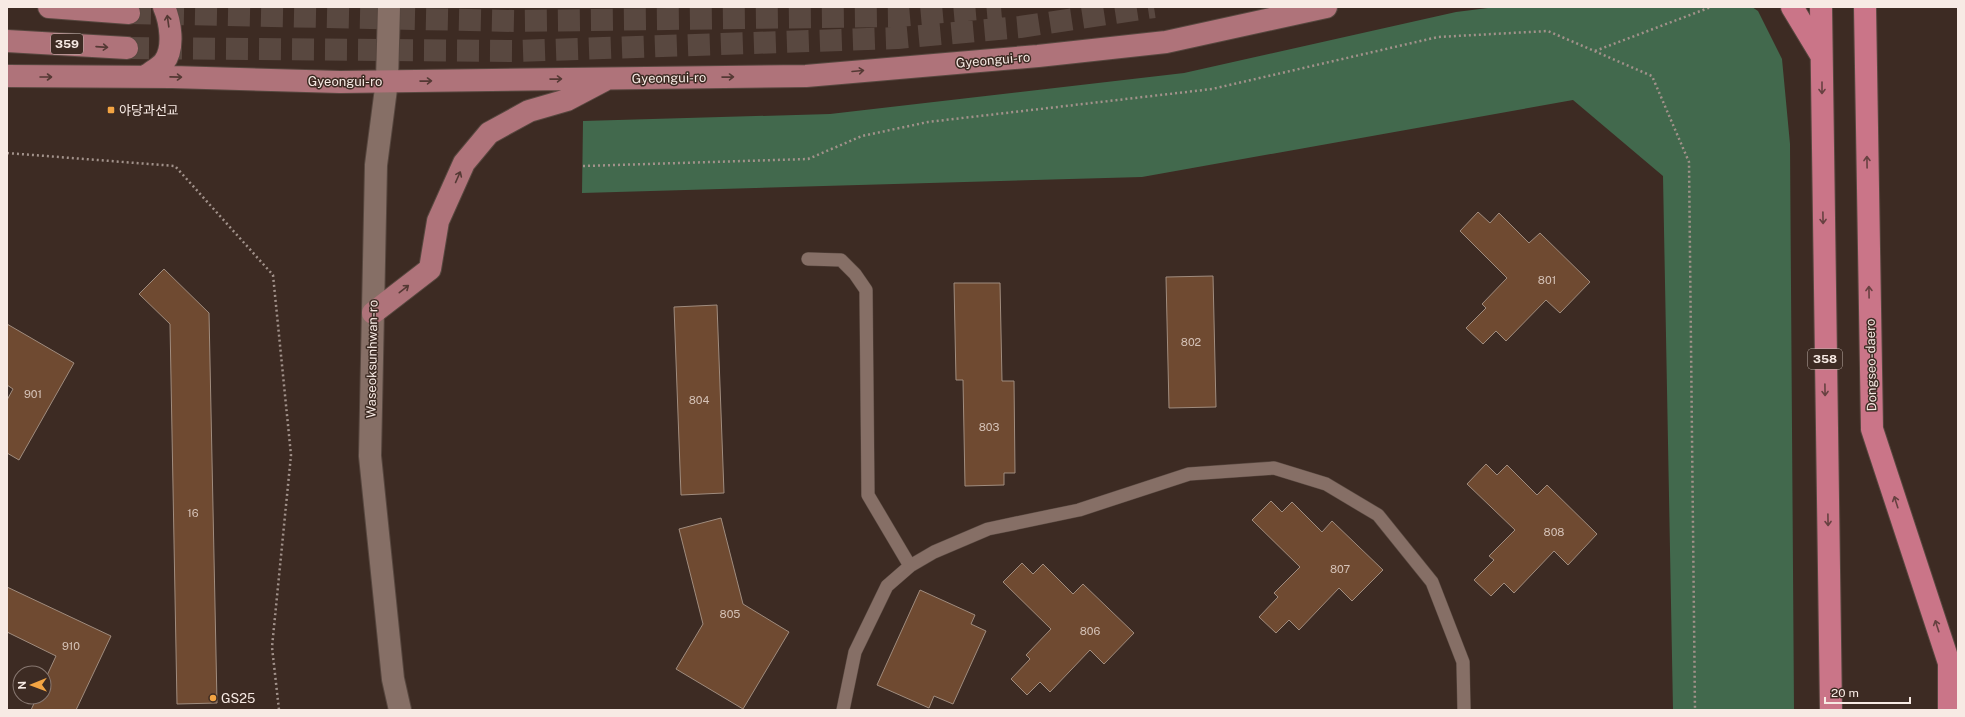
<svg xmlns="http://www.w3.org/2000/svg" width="1965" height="717" font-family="'Public Sans','Noto Sans KR',sans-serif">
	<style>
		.forest { fill: #42694d }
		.building { fill: #6f4a31; stroke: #a08c7e }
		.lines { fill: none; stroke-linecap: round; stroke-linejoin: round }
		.primary-tunnel { stroke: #594840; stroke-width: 22; stroke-dasharray: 22 11; stroke-linecap: butt }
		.lane-casing { stroke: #57473f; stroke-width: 14 }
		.secondary-casing { stroke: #57473f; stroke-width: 24 }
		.primary-casing { stroke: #57473f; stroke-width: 24 }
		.highway-casing { stroke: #57473f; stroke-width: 24 }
		.path { stroke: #a2928b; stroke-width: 2.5; stroke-dasharray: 2 3; stroke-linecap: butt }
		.lane { stroke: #866f66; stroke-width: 13 }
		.secondary { stroke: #866f66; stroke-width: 22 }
		.primary { stroke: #af737a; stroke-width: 22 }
		.highway { stroke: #ca7588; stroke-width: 22 }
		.oneway { stroke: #543934 }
		.oneway2 { stroke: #674141 }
		.poi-dot { fill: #f3a443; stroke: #3d2b23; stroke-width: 1.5 }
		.labels { text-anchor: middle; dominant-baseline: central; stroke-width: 3; stroke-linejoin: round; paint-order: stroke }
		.number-label { font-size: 11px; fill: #d5c2b7 }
		.shield { fill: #3d2b23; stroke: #bfb1aa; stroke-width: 1 }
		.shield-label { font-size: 12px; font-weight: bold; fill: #f7eae4 }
		.street-label { font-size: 13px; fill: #f7eae4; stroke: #3d2b23 }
		.poi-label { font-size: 13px; fill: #f7eae4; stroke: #3d2b23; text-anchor: start }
	</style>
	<rect width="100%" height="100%" fill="#3d2b23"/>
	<path class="forest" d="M1496,7H1752L1758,11L1782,59L1790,144L1794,710H1673L1663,176L1573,100L1142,177L582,193L583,121L830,114L1184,73L1456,12Z"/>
	<path class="building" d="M1478,212L1490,223L1499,213L1529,243L1540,233L1590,282L1560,313L1546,300L1506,341L1496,331L1483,344L1466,328L1486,308L1482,304L1507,278L1460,231Z
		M164,269L209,313L217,703L177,704L170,324L139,294Z
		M1213,276L1216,407L1169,408L1166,277Z
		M954,283H1000L1002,381H1014L1015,473H1004V485L965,486L963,380H956Z
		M717,305L724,493L681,495L674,307Z
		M7,324L74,363L19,460L7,453V400L13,389L7,385Z
		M1486,464L1497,475L1507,465L1537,495L1547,485L1597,534L1568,565L1554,551L1514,593L1504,583L1491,596L1474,580L1494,560L1489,556L1515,530L1467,484Z
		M1271,501L1282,512L1292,502L1322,532L1332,521L1383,570L1352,601L1339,588L1299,630L1289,620L1276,633L1259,617L1278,597L1274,593L1300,567L1252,520Z
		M721,518L743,604L789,632L743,709L676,669L703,624L679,529Z
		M1022,563L1033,574L1043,564L1073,594L1083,584L1134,633L1104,664L1090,650L1050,692L1040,682L1027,695L1011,679L1030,659L1026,655L1051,629L1003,582Z
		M7,587L111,636L76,710H31L37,697H44V682L56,656L7,632Z
		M920,590L975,615L971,624L986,631L953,704L934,696L929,708L877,685Z"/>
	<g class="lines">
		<path class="primary-tunnel" d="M129,13L515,21L898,16L1001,7
			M127,48L517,51L898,38L1020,27L1154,7"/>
		<g class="lane-casing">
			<path id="lane" d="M808,259L841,260L855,274L866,290L868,495L910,566
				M843,710L855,652L887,586L910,566L934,552L988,529L1079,510L1189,474L1274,468L1326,484L1378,515L1432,582L1463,662L1464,710"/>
		</g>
		<g class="secondary-casing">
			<path id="secondary" d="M389,7L387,81L376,165L370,456L393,679L400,710"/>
		</g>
		<g class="primary-casing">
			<path id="primary" d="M49,7L129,13
				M7,41L127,48
				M7,76L172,77L340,82L806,76L1038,56L1166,42L1326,7
				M145,77C151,72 160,67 164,62C175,48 170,21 164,7
				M373,313L430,269L438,221L464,163L489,133L529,111L567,100L605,80"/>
		</g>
		<g class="highway-casing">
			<path id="highway" d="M1792,7L1821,55
				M1821,7L1831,710
				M1865,7L1872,429L1949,663V710"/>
		</g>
		<path class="path" d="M1595,51L1711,7
			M7,153L175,166L273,275L291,455L272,647L279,710
			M583,166L808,159L862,136L928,122L1212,89L1438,37L1548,31L1652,76L1689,162L1695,710"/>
		<use href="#lane" class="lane"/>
		<use href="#secondary" class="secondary"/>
		<use href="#primary" class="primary"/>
		<use href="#highway" class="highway"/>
	</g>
	<defs><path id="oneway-shaft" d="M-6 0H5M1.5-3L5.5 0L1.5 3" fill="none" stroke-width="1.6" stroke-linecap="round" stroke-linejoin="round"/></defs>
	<g class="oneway">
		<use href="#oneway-shaft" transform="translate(168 21) rotate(-98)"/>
		<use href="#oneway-shaft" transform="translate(102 47) rotate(4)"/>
		<use href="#oneway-shaft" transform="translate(858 71) rotate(-5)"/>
		<use href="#oneway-shaft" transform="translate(46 77)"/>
		<use href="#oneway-shaft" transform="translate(176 77) rotate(1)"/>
		<use href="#oneway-shaft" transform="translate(728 77) rotate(-1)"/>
		<use href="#oneway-shaft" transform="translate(556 79) rotate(-1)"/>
		<use href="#oneway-shaft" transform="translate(426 81) rotate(-1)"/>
		<use href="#oneway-shaft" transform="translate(458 177) rotate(-66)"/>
		<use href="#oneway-shaft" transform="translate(404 289) rotate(-38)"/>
	</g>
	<g class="oneway2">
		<use href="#oneway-shaft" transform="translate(1822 88) rotate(90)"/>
		<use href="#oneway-shaft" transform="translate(1867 162) rotate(-91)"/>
		<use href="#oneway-shaft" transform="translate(1823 218) rotate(89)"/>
		<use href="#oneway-shaft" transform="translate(1869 292) rotate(-91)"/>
		<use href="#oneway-shaft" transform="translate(1825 390) rotate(89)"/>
		<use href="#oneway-shaft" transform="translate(1896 502) rotate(-108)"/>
		<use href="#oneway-shaft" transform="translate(1828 520) rotate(89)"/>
		<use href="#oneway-shaft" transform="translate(1937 626) rotate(-108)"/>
	</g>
	<g class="poi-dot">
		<rect x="107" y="106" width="8" height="8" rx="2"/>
		<circle cx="213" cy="698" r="4"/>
	</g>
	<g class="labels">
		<g class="number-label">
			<text x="1547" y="280">801</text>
			<text x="1191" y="342">802</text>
			<text x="33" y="394">901</text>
			<text x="699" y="400">804</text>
			<text x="989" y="427">803</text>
			<text x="193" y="513">16</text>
			<text x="1554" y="532">808</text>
			<text x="1340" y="569">807</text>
			<text x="730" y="614">805</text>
			<text x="1090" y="631">806</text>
			<text x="71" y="646">910</text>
		</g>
		<g class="shield">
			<rect x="51" y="34" width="32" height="20" rx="3"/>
			<rect x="1808" y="349" width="34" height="20" rx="3"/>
		</g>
		<g class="shield-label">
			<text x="67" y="44">359</text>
			<text x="1825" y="359">358</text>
		</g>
		<g class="street-label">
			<text transform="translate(993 60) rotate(-5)">Gyeongui-ro</text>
			<text transform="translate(669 78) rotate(-1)">Gyeongui-ro</text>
			<text x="345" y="81">Gyeongui-ro</text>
			<text transform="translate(372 359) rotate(-89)">Waseoksunhwan-ro</text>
			<text transform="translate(1871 365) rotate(-91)">Dongseo-daero</text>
		</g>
		<g class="poi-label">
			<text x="119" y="110">야당과선교</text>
			<text x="221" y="698">GS25</text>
		</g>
	</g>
	<rect width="1965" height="717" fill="none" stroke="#f7eae4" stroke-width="16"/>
	<g transform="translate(32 685) rotate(269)"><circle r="19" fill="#3d2b23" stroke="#877770"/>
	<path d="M0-3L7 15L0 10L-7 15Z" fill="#f3a443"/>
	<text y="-6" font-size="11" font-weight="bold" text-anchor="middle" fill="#f7eae4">N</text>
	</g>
	<path d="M1825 697v6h85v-6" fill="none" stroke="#f7eae4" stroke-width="2"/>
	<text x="1831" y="697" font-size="12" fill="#f7eae4" stroke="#3d2b23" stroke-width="3" paint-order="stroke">20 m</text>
</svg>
